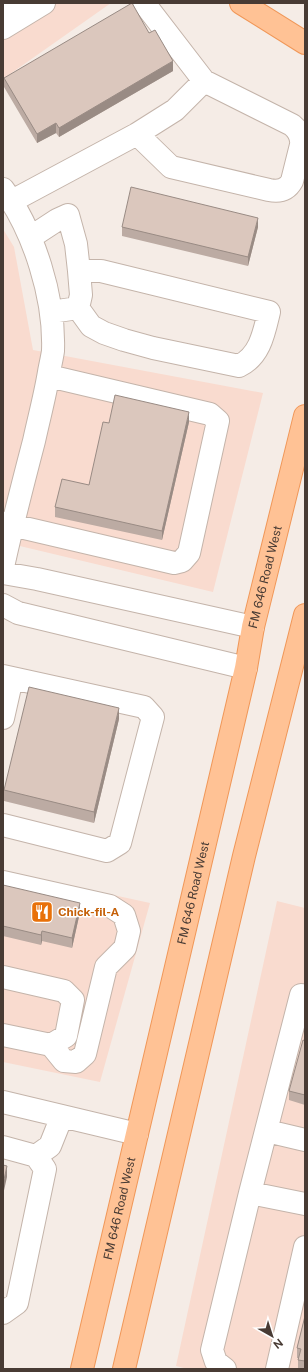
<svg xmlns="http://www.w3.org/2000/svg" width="308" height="1372" font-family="'Public Sans',sans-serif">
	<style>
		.commercial { fill: #f9dbcf }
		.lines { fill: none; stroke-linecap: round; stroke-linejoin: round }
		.minor-casing { stroke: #c4b4aa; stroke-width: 24 }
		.major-casing { stroke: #f09758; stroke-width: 24 }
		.minor { stroke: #fff; stroke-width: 22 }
		.major { stroke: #ffc295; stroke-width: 22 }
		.wall { fill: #bcaba3 }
		.shaded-wall { fill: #998b84 }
		.building { fill: #dbc7bd; stroke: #998b84 }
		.labels { text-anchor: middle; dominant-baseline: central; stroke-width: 3; stroke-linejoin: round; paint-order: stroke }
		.street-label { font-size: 12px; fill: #483b34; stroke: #fff }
		.food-label { font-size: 12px; font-weight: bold; fill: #c56008; stroke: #fff; text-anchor: start }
	</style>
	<rect width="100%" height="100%" fill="#f5ece6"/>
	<path class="commercial" d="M3,3H111L3,79Z
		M3,229L14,247L33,350L263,393L213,592L3,542Z
		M3,871L150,903L100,1082L3,1062Z
		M277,901L305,908V1369H188L176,1366Z"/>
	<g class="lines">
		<g class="minor-casing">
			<path id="minor" d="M3,9L12,3
				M3,28L44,3
				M137,134L175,110L204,81
				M3,189C34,231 55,298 53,351C52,358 50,366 49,372C45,396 39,418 34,441C23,483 12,525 3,567
				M12,201L137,134L171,167L269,190C279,192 287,190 292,181L301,145C302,137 298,130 292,125L204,81L144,3
				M31,237L57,220L68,215L76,244L79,271
				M51,312L78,308L91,326L104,333L124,340L153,348L239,366C260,356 264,333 269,312L101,271H79L81,295L78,308
				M3,523L174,563L182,561L189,553L218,421L210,414L49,376
				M3,573L37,579L253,627
				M3,605L18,613L246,668
				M3,676L144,707L153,717L120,843L107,851L3,825
				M3,718L12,678
				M3,882L110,906L124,915L129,931L125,948L106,967L85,1054L76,1062L64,1061L51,1045
				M3,977L64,991L73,1000L66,1036L51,1045L3,1035
				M3,1102L137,1134
				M267,1131L305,1140
				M3,1147L36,1156L45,1169L17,1303L3,1313
				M36,1156L50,1146L62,1116
				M250,1193L305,1204
				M225,1369L216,1362L212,1350L250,1193L301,995L305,996
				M277,1369L305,1247"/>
		</g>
		<g class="major-casing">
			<g id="major">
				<path d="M241,3L305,43"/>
				<path id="s1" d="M82,1369L246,668L253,627L305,416"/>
				<path d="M124,1369L244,856L305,615"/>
			</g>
		</g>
		<use href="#minor" class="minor"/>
		<use href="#major" class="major"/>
	</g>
	<path class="wall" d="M149,33L173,71L59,137L56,133L37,143L4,87V78Z
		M122,227H258L248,266L122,236Z
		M189,422L162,540L55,517V507L89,485L109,423Z
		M119,719L94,823L4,801V790Z
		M3,885L80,912L72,948L42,941L41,945L3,936Z
		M305,1041V1105L289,1100V1091Z
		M305,1316V1369H298V1358H297V1348Z"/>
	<path class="shaded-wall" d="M173,61V71L59,137V128Z
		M56,123V133L37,143V134Z
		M258,218V227L248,266V257Z
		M189,412V422L162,540V531Z
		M119,708V719L94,823V812Z
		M80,903V912L72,948V938Z
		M42,931V941L41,945V935Z
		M7,1166V1177L3,1195V1184Z"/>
	<path class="building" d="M132,3L149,33L155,30L173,61L59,128L56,123L37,134L4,78Z
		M131,187L258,218L248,257L122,227Z
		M115,395L189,412L162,531L55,507L62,479L89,485L103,422L109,423Z
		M29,687L119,708L94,812L4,790Z
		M3,885L80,903L72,938L42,931L41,935L3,926Z
		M303,1040L305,1041V1095L289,1091Z
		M3,1165L7,1166L3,1184Z
		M305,1316V1361L298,1360L301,1349L297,1348Z"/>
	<defs>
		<g id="restaurant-square" transform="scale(1.15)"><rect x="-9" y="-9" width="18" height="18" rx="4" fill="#e8710a" stroke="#fff"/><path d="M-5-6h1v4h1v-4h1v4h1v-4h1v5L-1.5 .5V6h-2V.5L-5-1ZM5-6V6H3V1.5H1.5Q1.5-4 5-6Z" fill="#fff"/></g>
	</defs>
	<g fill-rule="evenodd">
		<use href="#restaurant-square" x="42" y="912"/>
	</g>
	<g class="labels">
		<g class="street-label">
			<text stroke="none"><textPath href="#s1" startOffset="813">FM 646 Road West</textPath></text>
			<text stroke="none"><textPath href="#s1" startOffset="489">FM 646 Road West</textPath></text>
			<text stroke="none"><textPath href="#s1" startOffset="165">FM 646 Road West</textPath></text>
		</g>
		<g class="food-label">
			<text x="58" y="912">Chick-fil-A</text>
		</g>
	</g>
	<rect width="308" height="1372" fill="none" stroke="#483b34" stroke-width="8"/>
	<g transform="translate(272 1336) rotate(141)" stroke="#ffffff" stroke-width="3" paint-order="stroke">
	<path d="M0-3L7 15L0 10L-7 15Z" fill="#483b34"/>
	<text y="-6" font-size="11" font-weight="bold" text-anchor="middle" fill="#483b34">N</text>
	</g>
</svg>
